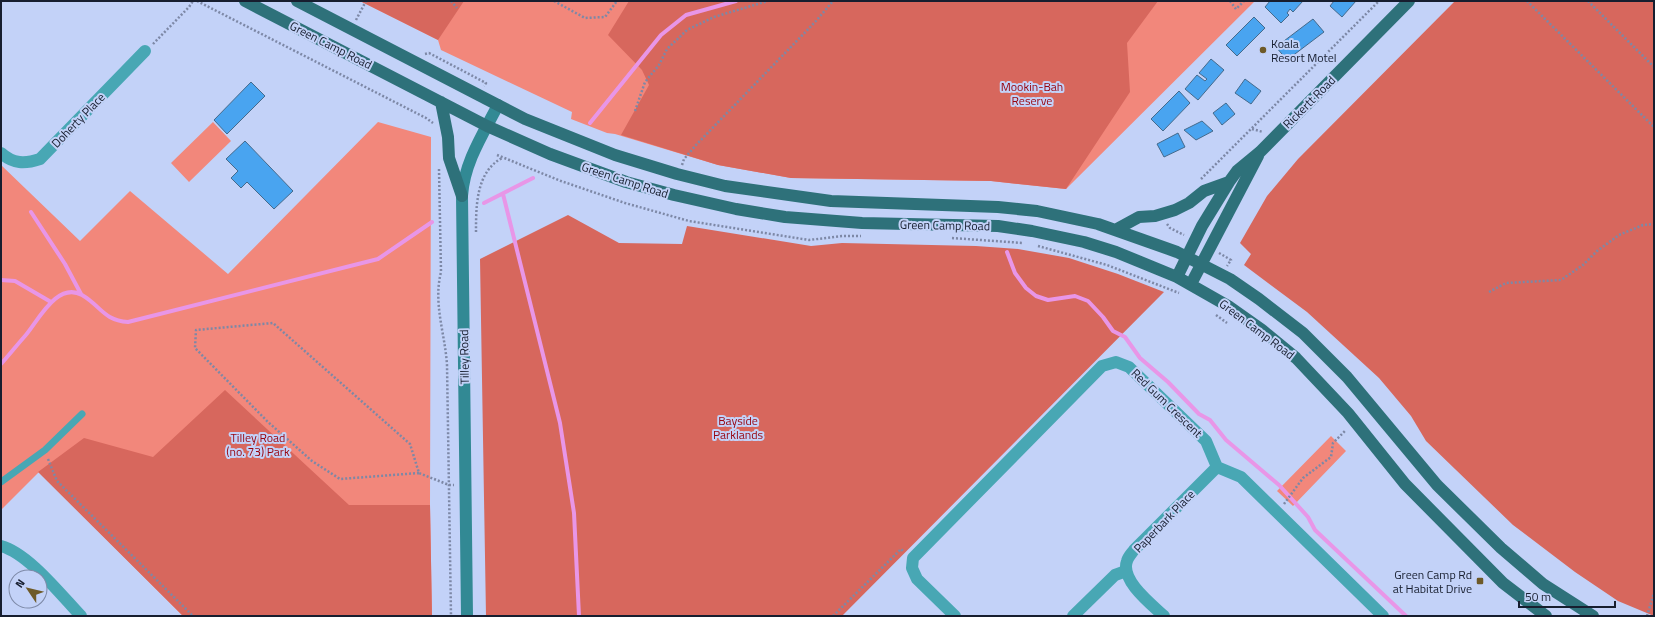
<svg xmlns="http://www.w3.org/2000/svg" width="1655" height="617" font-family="'Titillium Web',sans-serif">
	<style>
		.green { fill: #f2877b }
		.forest { fill: #d7675d }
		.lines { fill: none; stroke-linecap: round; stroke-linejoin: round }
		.stream { stroke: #e896e7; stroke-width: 4 }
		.building { fill: #49a4f0; stroke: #456a8c }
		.path { stroke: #7d88a6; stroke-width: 2.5; stroke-dasharray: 2 2; stroke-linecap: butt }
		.service { stroke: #48a7b4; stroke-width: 7 }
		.minor { stroke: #48a7b4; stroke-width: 12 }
		.secondary { stroke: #328994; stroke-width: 12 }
		.primary { stroke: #2e717a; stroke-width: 12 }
		.poi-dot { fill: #6e5a28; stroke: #c3d2f8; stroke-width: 1.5 }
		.labels { text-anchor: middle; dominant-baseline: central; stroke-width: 4; stroke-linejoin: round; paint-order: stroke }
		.poi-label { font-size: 12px; fill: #171e2f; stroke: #c3d2f8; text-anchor: start }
		.street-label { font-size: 12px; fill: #171e2f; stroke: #c3d2f8 }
		.park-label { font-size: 12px; fill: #97040e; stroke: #c3d2f8 }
	</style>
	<rect width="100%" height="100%" fill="#c3d2f8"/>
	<path class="green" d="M360,1H1255L1066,189L991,181L791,178L718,165L615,134L607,133L571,119L572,112L441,50L438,40Z
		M213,122L231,141L189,182L171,163Z
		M378,122L431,137L430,505L432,616H183L39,472L1,510V165L80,241L130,191L228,274Z
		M1331,436L1346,451L1293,506L1277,491Z"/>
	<path class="forest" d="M360,1H464L438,40Z
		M629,1H1158L1127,43L1130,92L1066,189L991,181L791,178L718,165L621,135L649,85L642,70L608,35Z
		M1455,1H1654V616L1618,601L1575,572L1513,525L1426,441L1411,416L1379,378L1307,312L1244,265L1251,254L1240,243L1267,196L1298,159Z
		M568,215L619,243L682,244L687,226L811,246L842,243L976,246L1018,249L1069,258L1118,274L1164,292L842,616H486L480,259Z
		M225,390L349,505H430L432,616H183L38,472L84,438L153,457Z"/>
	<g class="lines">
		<path class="stream" d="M590,123L661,35L686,15L736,1
			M503,194L560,423L574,513L579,616
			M484,203L533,178
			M31,212L65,264L81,294
			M1007,252L1015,273L1026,288L1036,296L1048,300L1075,296L1088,301L1103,317L1113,331L1125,337L1140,358L1168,382L1199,414L1210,420L1226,440L1279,485L1308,517L1315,530L1406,616
			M1,280L15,281L51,302
			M1,364C9,355 17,345 25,336C38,321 57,281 82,295C101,306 103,320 128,322L378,259L432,222"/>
	</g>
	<path class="building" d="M1270,1H1303L1293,12L1290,9L1287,13L1289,15L1281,23L1265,7Z
		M1334,1H1356L1342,17L1330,6Z
		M1254,17L1265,28L1237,56L1226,45Z
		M1313,19L1324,32L1287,60L1276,47Z
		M1211,59L1224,70L1198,100L1185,89L1197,75L1205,81L1207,79L1199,73Z
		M1245,79L1261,91L1251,104L1235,93Z
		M251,82L265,96L227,134L214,120Z
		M1179,91L1190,103L1163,131L1151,119Z
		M1226,103L1235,114L1222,125L1213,113Z
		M1202,121L1213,131L1196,140L1184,130Z
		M1178,133L1185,147L1164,157L1157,144Z
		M245,141L293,191L274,209L247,182L241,188L231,178L238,171L226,159Z"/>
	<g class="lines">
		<path class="path" d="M197,1L426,118L433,123
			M451,1L457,8
			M554,1L585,18L605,17L617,1
			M1230,1L1236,9L1244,1
			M1527,1L1654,127
			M1588,1L1654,67
			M356,20L366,1
			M153,44L189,7L193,1
			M425,54L429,53L486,83L484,86
			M635,111L645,82L659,65L667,49L687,30L714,17L768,1
			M1252,129L1263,132
			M497,155L561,181L625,203L689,221L809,240L842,236H861
			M682,165L684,159L696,145L816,21L833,1
			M439,169L441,272C433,304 445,333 447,365L451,616
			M1201,179L1379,1
			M1167,224L1170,228L1184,235
			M476,232C476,206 476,172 502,158
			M952,238L1023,243
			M1038,246L1107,265L1179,293
			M1219,253L1231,260L1227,266
			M1489,292L1506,283L1561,280L1583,265L1597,251L1619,235L1643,225L1654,224
			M1216,315L1227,323
			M48,459L57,481L193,616
			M419,473L340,479L312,461L268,422L195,348L196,330L273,323L410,444L419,473L449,485H454
			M1284,504L1303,478L1331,457L1333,443L1345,431
			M833,616L901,549L904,552
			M1647,616L1654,593"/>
		<path class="service" d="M1,482L45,450L82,414"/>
		<path class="minor" d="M1,153C13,164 25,164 40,159L145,51
			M1,546C28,553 61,595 81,616
			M955,616L917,579L912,568L913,558L1102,366L1116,362L1129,367L1206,441L1217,467L1241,477L1383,616
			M1073,616L1115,575L1126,571
			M1164,616C1151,604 1120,580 1127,561C1128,557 1132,553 1134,550L1217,467"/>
		<path class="secondary" d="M467,616L462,196C464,163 483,134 498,105"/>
		<path class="primary" d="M245,1L487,126L550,154L626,182L674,195L736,209L785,217L862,223L998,226L1032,231L1084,242L1116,252L1177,277L1228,306L1262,330L1296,358L1348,413L1405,484L1503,583L1546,616
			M297,1L525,119L615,155L677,174L725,186L831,201L998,207L1037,211L1098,224L1177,252L1230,279L1259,299L1303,333L1347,377L1437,485L1501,548L1543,584L1593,616
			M441,102L448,137L449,158L462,196
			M1117,229L1139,217L1155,216L1175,210L1189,203L1204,191L1229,182
			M1177,277L1202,226L1229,182L1237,171L1260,152L1409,1
			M1191,284L1258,156"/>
	</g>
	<g class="poi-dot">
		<circle cx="1263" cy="50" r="4"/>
		<rect x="1476" y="577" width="8" height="8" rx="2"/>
	</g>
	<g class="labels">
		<g class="poi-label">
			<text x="1271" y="43">Koala<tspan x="1271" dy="14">Resort Motel</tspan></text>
			<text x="1472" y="574" text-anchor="end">Green Camp Rd<tspan x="1472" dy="14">at Habitat Drive</tspan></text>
		</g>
		<g class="street-label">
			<text transform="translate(331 45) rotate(27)">Green Camp Road</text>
			<text transform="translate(1309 102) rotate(-45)">Rickertt Road</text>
			<text transform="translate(78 120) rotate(-46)">Doherty Place</text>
			<text transform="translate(625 180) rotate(18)">Green Camp Road</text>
			<text transform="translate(945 225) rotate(1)">Green Camp Road</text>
			<text transform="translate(1257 329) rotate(37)">Green Camp Road</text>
			<text transform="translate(464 357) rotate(-91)">Tilley Road</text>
			<text transform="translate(1167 403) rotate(44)">Red Gum Crescent</text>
			<text transform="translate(1164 521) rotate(-46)">Paperbark Place</text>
		</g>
		<g class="park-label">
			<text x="1032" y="86">Mookin-Bah<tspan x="1032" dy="14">Reserve</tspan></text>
			<text x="738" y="420">Bayside<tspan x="738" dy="14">Parklands</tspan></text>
			<text x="258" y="437">Tilley Road<tspan x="258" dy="14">(no. 73) Park</tspan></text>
		</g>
	</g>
	<rect width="1655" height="617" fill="none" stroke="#171e2f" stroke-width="4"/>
	<g transform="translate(28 589) rotate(305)"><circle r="19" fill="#c3d2f8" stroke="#7e8aa8"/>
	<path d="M0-3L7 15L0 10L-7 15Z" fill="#6e5a28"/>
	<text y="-6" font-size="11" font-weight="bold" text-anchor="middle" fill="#171e2f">N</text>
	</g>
	<path d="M1519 601v6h96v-6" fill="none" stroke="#171e2f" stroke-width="2"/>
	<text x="1525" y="601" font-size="12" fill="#171e2f" stroke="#c3d2f8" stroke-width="3" paint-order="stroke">50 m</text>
</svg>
